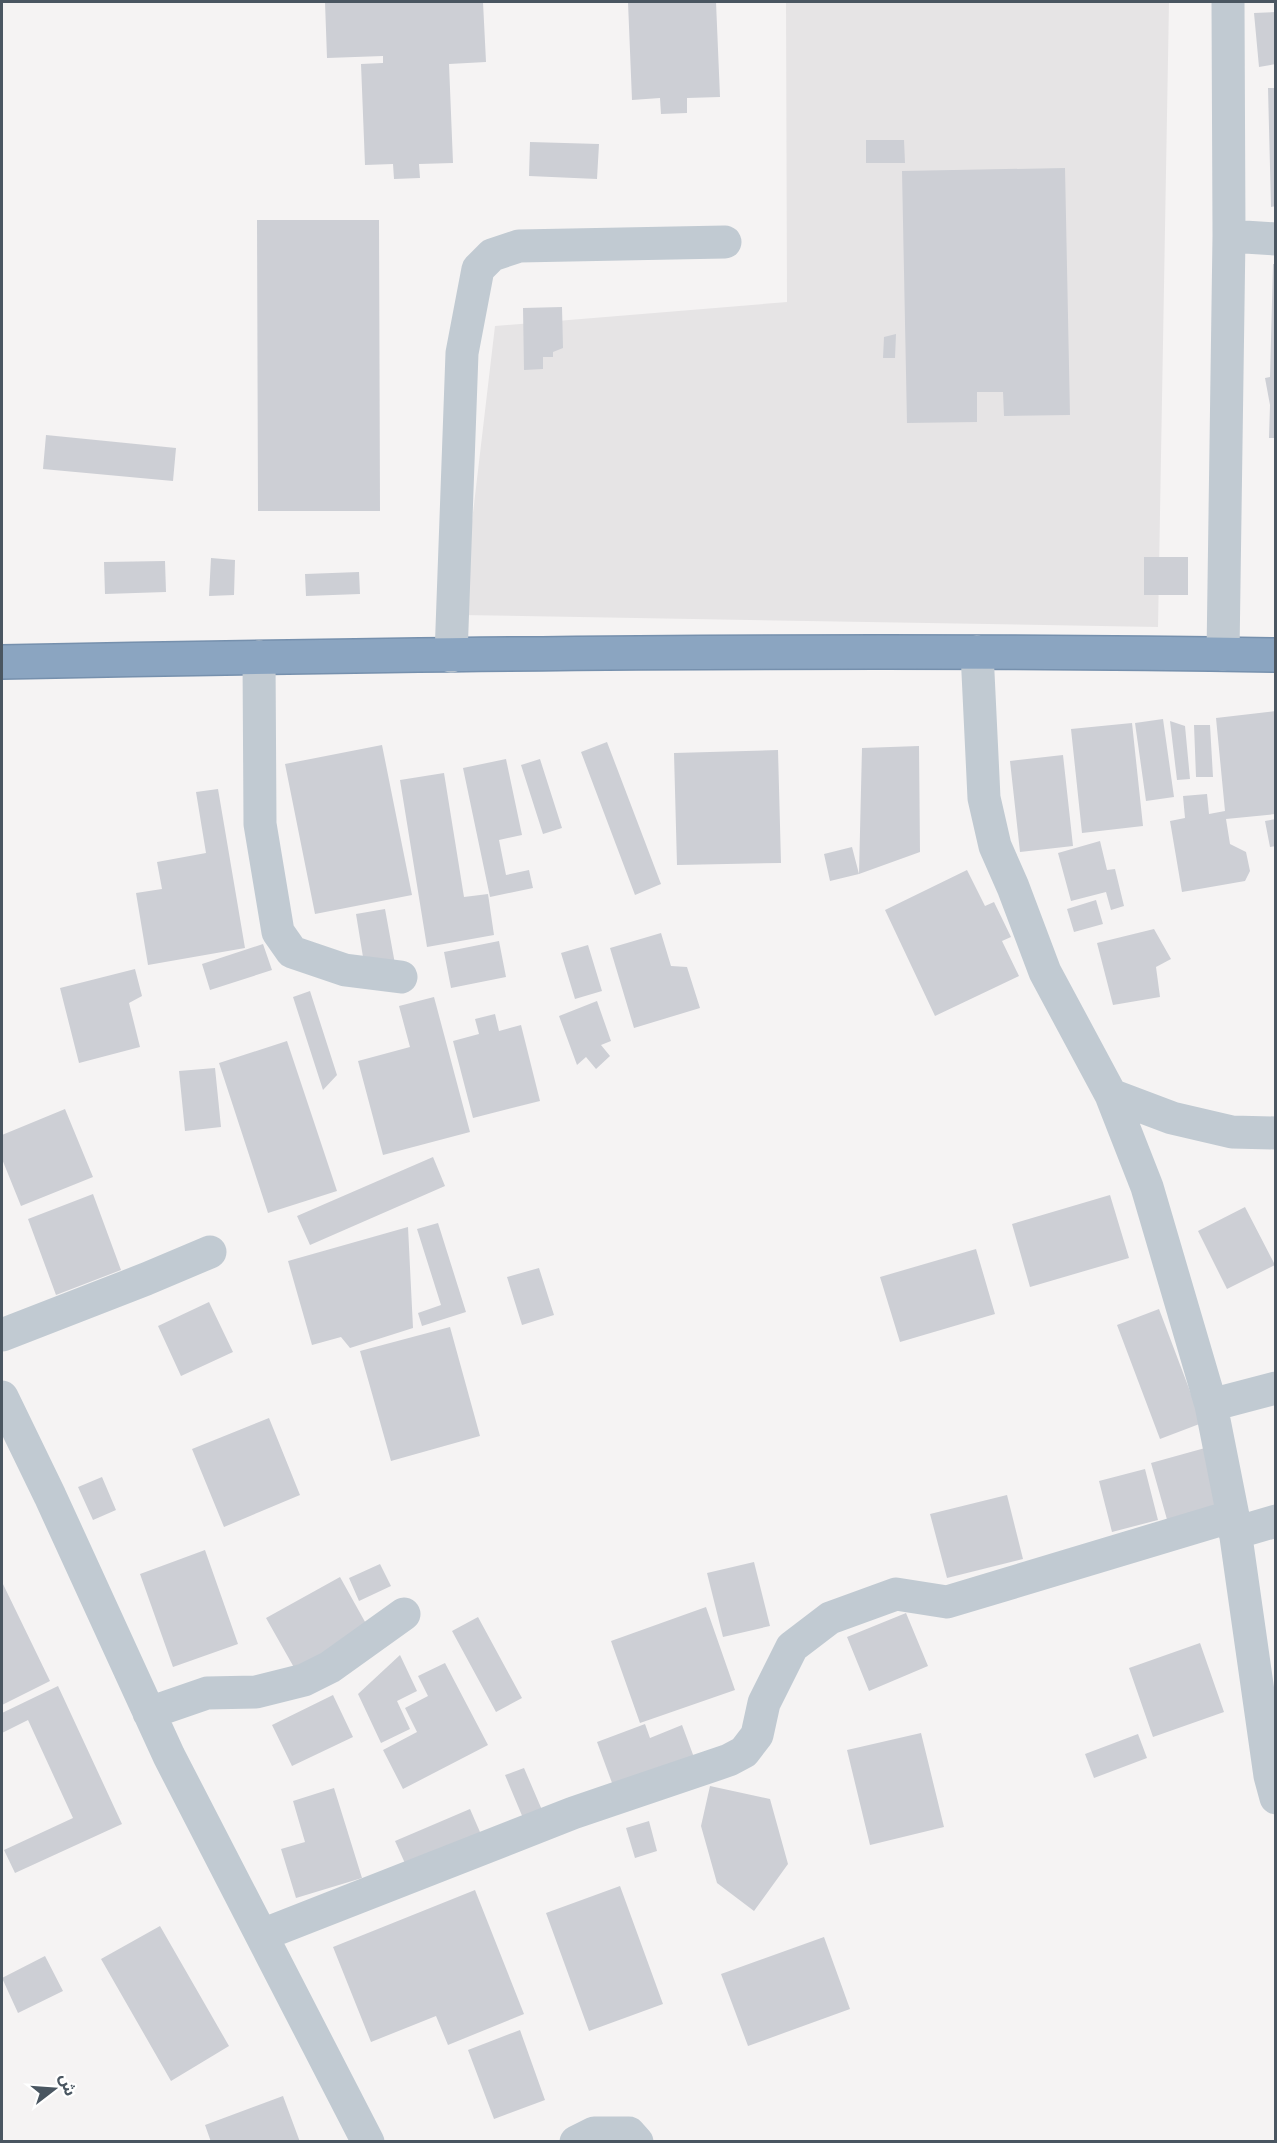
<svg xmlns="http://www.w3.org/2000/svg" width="1277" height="2143" font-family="'Archivo Narrow','Noto Sans Arabic',sans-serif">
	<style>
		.education { fill: #e6e4e5 }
		.building { fill: #cdcfd5 }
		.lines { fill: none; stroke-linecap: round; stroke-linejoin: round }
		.highway-casing { stroke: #7690ad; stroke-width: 36 }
		.minor { stroke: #c1cad2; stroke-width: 33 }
		.highway { stroke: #8ba5c1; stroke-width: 33 }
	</style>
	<rect width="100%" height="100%" fill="#f5f3f3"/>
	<path class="education" d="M786,2H1169L1158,627L461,615L495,326L787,302Z"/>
	<path class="building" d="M325,2H483L486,62L449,64L453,163L419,164L420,178L394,179L393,164L365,165L361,64L383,63V56L327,58Z
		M628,2H716L720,97L687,98V113L661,114L660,98L632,100Z
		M1276,12V64L1259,67L1254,13Z
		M1268,88H1276V206L1271,207Z
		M866,140H904L905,163H866Z
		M530,142L599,144L597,179L529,176Z
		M1065,168L1070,415L1004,416L1003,392H977V422L907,423L902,171Z
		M257,220H379L380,511H258Z
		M1273,264H1276V438H1269L1270,405L1265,378L1270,377Z
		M562,307L563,348L553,352V357H543V369L524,370L523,308Z
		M896,334L895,358H883L884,337Z
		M46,435L176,448L173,481L43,469Z
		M1144,557H1188V595H1144Z
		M211,558L235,560L234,595L209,596Z
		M165,561L166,592L105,594L104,562Z
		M359,572L360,594L306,596L305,574Z
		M1276,711V814L1226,819L1230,844L1246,852L1250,871L1245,881L1182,892L1170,821L1185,818L1183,796L1207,794L1209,814L1225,811L1216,718Z
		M1163,719L1174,797L1146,801L1135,723Z
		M1170,721L1185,726L1190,779L1177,780Z
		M1132,723L1143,826L1082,833L1071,729Z
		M1194,725H1210L1213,777H1196Z
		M607,742L661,884L635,895L581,752Z
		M382,745L412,895L315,914L285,764Z
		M919,746L920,852L859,874L862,748Z
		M778,750L781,863L677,865L674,753Z
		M1063,755L1073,846L1020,852L1010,761Z
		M506,759L522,835L499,840L506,875L529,870L533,888L490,897L463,768Z
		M540,759L562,828L543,834L521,765Z
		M444,773L464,897L488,894L494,935L427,947L400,780Z
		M218,789L245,948L148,965L136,893L162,889L157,862L206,853L196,792Z
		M1276,819V846L1270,847L1265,821Z
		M1100,841L1107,870L1115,869L1124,906L1111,910L1106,892L1071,901L1058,853Z
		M852,847L859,874L830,881L824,854Z
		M967,870L985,906L994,902L1011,937L1002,941L1019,976L935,1016L885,910Z
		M1096,900L1103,924L1074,932L1067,909Z
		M385,909L395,964L363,957L356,914Z
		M1154,929L1171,959L1156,967L1160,997L1113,1005L1097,943Z
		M661,933L671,966L687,967L700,1008L634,1028L610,948Z
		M499,941L506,977L451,988L444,952Z
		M263,944L272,970L210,990L202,964Z
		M588,945L602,991L575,999L561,953Z
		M135,969L142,996L129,1003L140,1047L79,1063L60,988Z
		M310,991L337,1075L323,1090L293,997Z
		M434,997L470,1132L383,1155L358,1061L410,1047L399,1006Z
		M597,1001L611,1041L601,1045L610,1056L596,1069L586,1057L577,1065L559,1016Z
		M495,1014L499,1031L521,1025L540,1101L473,1118L453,1041L479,1034L475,1019Z
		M287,1041L337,1191L268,1213L219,1063Z
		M215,1068L221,1127L185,1131L179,1071Z
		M65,1109L93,1177L21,1206L2,1159V1135Z
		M433,1157L445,1186L310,1245L297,1216Z
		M93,1194L121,1270L56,1295L28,1219Z
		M1110,1195L1129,1258L1030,1287L1012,1224Z
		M1245,1207L1275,1265L1227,1289L1198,1231Z
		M438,1223L466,1312L422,1326L418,1313L441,1305L417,1229Z
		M408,1227L413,1328L350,1348L341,1337L312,1345L288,1261Z
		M976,1249L995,1314L900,1342L880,1277Z
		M539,1268L554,1315L522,1325L507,1277Z
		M209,1302L233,1352L181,1376L158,1326Z
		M1159,1309L1202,1423L1160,1439L1117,1325Z
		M450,1327L480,1436L391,1461L360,1351Z
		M269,1418L300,1495L224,1527L192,1449Z
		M1205,1448L1222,1507L1168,1523L1151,1463Z
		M1145,1469L1158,1520L1112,1532L1099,1481Z
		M102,1477L116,1510L93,1520L78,1487Z
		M1007,1495L1023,1559L947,1578L930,1514Z
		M205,1550L238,1644L173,1667L140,1574Z
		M754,1562L770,1626L723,1637L707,1573Z
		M380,1564L391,1586L359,1601L349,1578Z
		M340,1577L369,1629L296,1671L266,1618Z
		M2,1582L50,1681L2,1705Z
		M706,1607L735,1690L640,1723L611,1641Z
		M906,1613L928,1666L869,1691L847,1637Z
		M478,1617L522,1698L496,1712L452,1631Z
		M1200,1643L1224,1712L1153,1737L1129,1668Z
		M400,1655L417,1691L397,1701L410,1729L381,1743L358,1694Z
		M445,1663L488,1745L403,1789L383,1750L417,1732L405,1708L428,1696L418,1676Z
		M58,1686L122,1824L15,1873L4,1850L73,1818L28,1720L2,1733V1713Z
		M333,1695L353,1737L292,1766L272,1725Z
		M645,1724L650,1738L682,1725L695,1760L615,1791L597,1742Z
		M921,1733L944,1827L870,1845L847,1750Z
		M1138,1734L1147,1758L1094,1778L1085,1754Z
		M524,1768L542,1810L523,1818L505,1775Z
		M710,1786L770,1799L788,1864L754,1911L717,1883L701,1826Z
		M334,1788L362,1878L296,1898L281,1849L305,1842L293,1801Z
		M470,1809L483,1839L408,1870L395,1841Z
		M649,1821L657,1851L635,1858L626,1828Z
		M620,1886L663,2004L589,2031L546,1913Z
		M475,1890L524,2014L448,2045L436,2016L371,2042L333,1947Z
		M160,1926L229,2046L171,2081L101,1959Z
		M824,1937L850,2009L748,2046L721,1974Z
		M45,1956L63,1991L18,2013L2,1978Z
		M520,2030L545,2100L494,2119L468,2050Z
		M283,2096L300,2142H211L205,2125Z"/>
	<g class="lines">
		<g class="highway-casing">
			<path id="highway" d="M2,662C426,654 851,648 1276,655"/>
		</g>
		<path class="minor" d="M1229,236L1276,239
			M977,652L984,798L995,846L1013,887L1045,972L1111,1095L1147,1187L1211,1405L1233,1516L1270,1776L1276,1798
			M1223,654L1229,236L1228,2
			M451,656L462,353L478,269L492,255L519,246L725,242
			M259,657L260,824L278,932L292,952L345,970L401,977
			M1111,1095L1172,1118L1232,1132L1276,1133
			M2,1335L146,1279L210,1252
			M2,1397L50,1496L169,1756L368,2142
			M1211,1405L1276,1388
			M1235,1533L1276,1521
			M149,1713L207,1693L256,1692L304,1680L330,1667L404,1614
			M262,1935L573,1813L729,1760L744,1752L757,1735L764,1703L792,1647L830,1618L896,1594L947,1602L1233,1516
			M576,2142L594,2133H629L637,2142"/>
		<use href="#highway" class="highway"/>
	</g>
	<rect width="1277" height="2143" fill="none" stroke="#4a5661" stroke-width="6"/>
	<g transform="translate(54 2089) rotate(73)" stroke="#ffffff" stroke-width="4.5" paint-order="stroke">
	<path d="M0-4.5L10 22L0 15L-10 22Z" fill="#4a5661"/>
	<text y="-9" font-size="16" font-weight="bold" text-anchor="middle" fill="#4a5661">ش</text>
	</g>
</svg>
